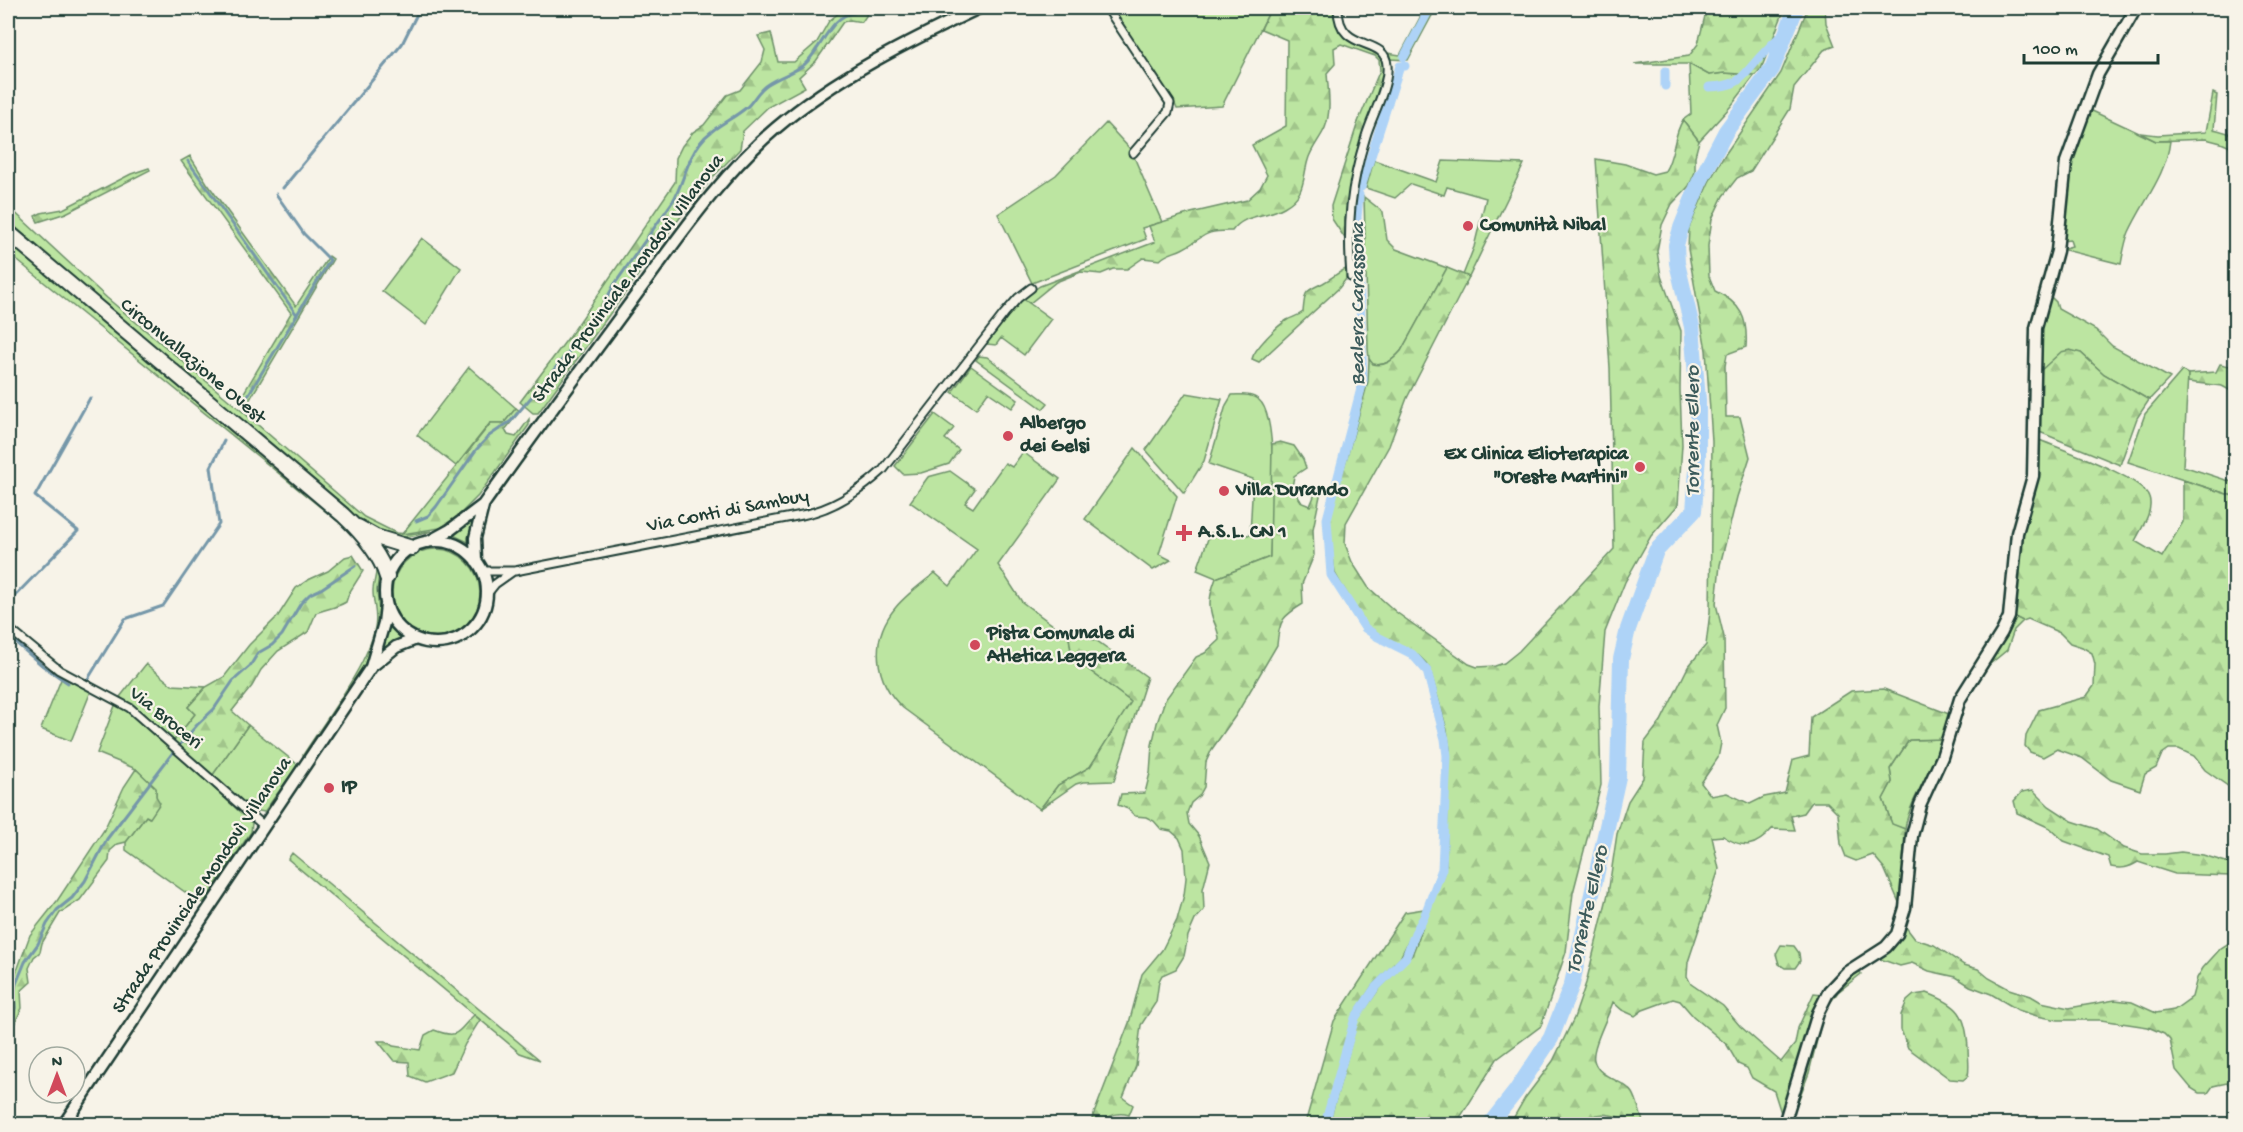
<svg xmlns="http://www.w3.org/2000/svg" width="2243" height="1132" font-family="'Gochi Hand',sans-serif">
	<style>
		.green { fill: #bce5a1; stroke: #6e916a; stroke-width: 1.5 }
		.forest { fill: url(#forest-firs); stroke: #6e916a; stroke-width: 1.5 }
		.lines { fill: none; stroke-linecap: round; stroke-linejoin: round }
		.stream { stroke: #7597a9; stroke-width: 3 }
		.canal { stroke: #aed3f7; stroke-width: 9 }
		.river { stroke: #aed3f7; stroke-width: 16 }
		.street-casing { stroke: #1f3d34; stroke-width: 11 }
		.secondary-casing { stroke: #1f3d34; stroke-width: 15 }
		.highway-casing { stroke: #1f3d34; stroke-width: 18 }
		.street { stroke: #f7f3e8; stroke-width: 7 }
		.secondary { stroke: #f7f3e8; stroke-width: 10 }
		.highway { stroke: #f7f3e8; stroke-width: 14 }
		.poi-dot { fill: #d1495b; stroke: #f7f3e8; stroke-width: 2 }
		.labels { text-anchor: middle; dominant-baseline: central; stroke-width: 4.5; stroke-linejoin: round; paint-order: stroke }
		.poi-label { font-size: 20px; font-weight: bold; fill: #1f3d34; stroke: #f7f3e8; text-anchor: start }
		.street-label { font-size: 20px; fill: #1f3d34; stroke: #f7f3e8 }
		.water-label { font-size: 21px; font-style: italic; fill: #3c5b5b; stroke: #f7f3e8 }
	</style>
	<defs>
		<pattern id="forest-firs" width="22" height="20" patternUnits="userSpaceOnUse" patternTransform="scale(1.5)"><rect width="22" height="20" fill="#bce5a1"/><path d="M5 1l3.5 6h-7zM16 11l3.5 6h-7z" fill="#a1c58b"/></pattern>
	</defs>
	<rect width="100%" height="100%" fill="#f7f3e8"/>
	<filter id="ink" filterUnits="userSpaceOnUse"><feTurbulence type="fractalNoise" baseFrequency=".0167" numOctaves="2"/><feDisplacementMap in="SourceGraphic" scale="12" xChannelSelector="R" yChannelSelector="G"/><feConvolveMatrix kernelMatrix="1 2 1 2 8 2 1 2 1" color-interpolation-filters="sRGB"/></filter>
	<g filter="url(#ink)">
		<path class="green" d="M1111,8H1271L1222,106L1177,109L1175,104Z
			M1689,64L1709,75L1724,73L1755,75L1731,106L1699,141L1683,120L1691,114Z
			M2088,109L2156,141H2170C2166,176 2143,201 2129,232C2125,241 2123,254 2121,264L2061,249L2072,246L2070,240L2062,241L2067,176Z
			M1106,123L1131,150L1162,222L1142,228L1146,239L1032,283L998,214L1056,175Z
			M1374,160L1436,182L1443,161L1524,164L1469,277L1463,275L1474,247L1486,198L1447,187L1444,195L1411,184L1395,198L1366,188Z
			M1364,197L1383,212L1387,240L1396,249L1447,268L1401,351C1393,360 1385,367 1372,364L1369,359L1368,349Z
			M8,206L107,298L243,412L364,517L396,533L409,534L431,531C401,542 387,538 360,520L15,230L8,222Z
			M422,238L461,268L426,325L382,291Z
			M8,240L336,515L375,558L379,574L377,590L380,623L370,654L364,665L304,756L303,755C324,722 369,663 375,627C378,615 373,603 373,591C373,583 377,575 376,568C373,552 356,538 346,528L8,253Z
			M2061,254L2051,297L2056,302L2058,309L2096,330L2112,346L2170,378L2149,400L2104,374L2081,353H2061L2038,373L2039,328Z
			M1022,298L1051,319L1024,355L1001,338L996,345L986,344Z
			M979,356L987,357L1048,403L1043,409L976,360Z
			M971,366L1018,400L1012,408L988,392L976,409L952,392Z
			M469,367L516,408L504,423H490L456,466L417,435Z
			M2182,371L2188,374L2183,466L2235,483L2233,496L2128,462L2145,414Z
			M1186,393L1222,399L1204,461L1184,493L1146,450Z
			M1232,395C1241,395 1251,393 1259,400C1280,417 1271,528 1270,557L1216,578L1197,570L1210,533L1250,535L1253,479L1209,464L1226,405Z
			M935,414L954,428L945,439L959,450L949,464L921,473L903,474L895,466Z
			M1135,448L1177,496L1159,554L1171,560L1153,570L1085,519Z
			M1023,452L1060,479L998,565L1022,602L1069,637L1072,657L1132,702L1090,767L1058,785L1040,809L903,708C874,681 869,639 896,607C907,594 921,584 935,573L950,586L977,549L910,502L928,477L950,471L975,489L965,503L973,508L1005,463L1012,467Z
			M475,516L470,543L451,534Z
			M392 593a44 44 0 1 1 88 0a44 44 0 1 1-88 0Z
			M2013,616L2023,621L2014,630L2007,650L1990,664H1986Z
			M388,626L401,638L380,654Z
			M146,664L172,685L206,687L188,707L195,714L173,742L120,697Z
			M62,677L91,691L71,741L41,729Z
			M116,703L138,719L252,823L251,832L204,902H199L126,850V842L146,816L149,818L156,796V789L136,769L97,753Z
			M248,725L298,765L264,812L249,809L212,776Z
			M1943,739C1934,771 1910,796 1905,829L1892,825L1883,799L1892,782L1890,769L1909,740Z
			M292,853L540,1060L520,1053L288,859Z
			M1859,968L1861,974L1838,992L1824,1011L1809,1073L1789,1124L1825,1006L1837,986Z"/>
		<path class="forest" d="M845,8H868L866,16L862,22L850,20L843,22L816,61L799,77L805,87L768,107L743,131L740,149L712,178L675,224L538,413H533L520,402L574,330L675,182L676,158L682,146L693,132L704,125L727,95L740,90L762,62L765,50L758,36L771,33L778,62H794L817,42L829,21Z
			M1271,8H1335L1339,32L1349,39L1379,54L1383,61L1384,70L1351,177L1345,219L1346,240L1332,219L1331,206L1358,122L1380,70L1379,60L1375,56L1341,44L1334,48L1335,64L1327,73C1328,91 1332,110 1325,128C1320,139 1311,149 1308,160C1302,180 1306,195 1284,207C1265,218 1245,213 1232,231C1201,230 1205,238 1182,249C1174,253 1167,253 1160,260L1143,258L1127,269H1113L1101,274L1081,272L1056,282L1030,303L1022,298L1040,286L1155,242L1149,226L1191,213L1247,200L1260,188L1267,175L1252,145L1286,126L1287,40L1261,29Z
			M1425,8H1436L1408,60L1390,59L1387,53L1400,55Z
			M1707,8H1785L1761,69L1755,75L1724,73L1709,75L1689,64H1634L1689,56L1698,44Z
			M1808,8H1825L1826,23L1835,46L1824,50L1794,87L1790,109L1751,171L1737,178L1723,196L1712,219L1708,246L1709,276L1715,291C1741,303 1748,318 1746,347L1727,354L1725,366L1726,417H1740L1750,457L1737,497L1720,565L1716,604L1724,637L1725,708L1717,725L1721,743L1718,758L1701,783L1711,796L1727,793L1750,804L1764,797L1785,793L1793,760L1809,756L1811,717L1851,691L1884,689L1949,714L1943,739L1909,740L1890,769L1892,782L1883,799L1892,824L1905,829L1901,907L1884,868L1873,855L1856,861L1846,857L1841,844L1838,813L1827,802H1812L1804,813L1791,816L1795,830L1772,829C1756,847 1744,850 1723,836L1712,837L1719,869L1688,962L1687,976L1691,984L1723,1006L1740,1026L1781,1062L1795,1044L1798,1028L1814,993L1822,994L1782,1116L1774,1091L1752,1078L1747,1068L1738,1064L1727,1045L1693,1016L1680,1001L1673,999L1643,1010L1635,1016L1622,1010L1613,1002C1609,1015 1591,1048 1594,1060C1598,1079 1624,1079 1633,1093C1638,1101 1640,1115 1644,1124C1621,1120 1600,1104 1581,1124H1510L1525,1098L1553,1061L1574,1018L1586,983L1608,894L1617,834L1628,801L1643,778L1645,742L1661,721L1688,667L1706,645L1710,612L1712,441L1706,350L1688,249L1689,228L1709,182L1724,156L1781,73Z
			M2213,93L2217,95L2214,129L2235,135V149L2221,143L2206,139L2156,141L2140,133L2158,135L2206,132Z
			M1683,120L1699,141L1695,156V172L1689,186L1672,204L1662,225L1657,251L1661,276L1681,331L1680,389L1682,445L1678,505L1651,536L1625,582L1605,632L1599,706L1601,785L1573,893L1566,952L1541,1026L1497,1059L1456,1124H1329L1358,1019L1379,989L1412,955L1444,873L1446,861L1450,749L1447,730L1431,673L1425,662L1418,655L1384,637L1368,626L1358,614L1335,573L1330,531V518L1368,382L1369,359L1373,364C1385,367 1393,360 1401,351L1447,268L1469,277L1407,398L1389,446L1346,523L1345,544L1352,562L1368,587L1396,612L1469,664L1477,667L1495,666L1504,663L1519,651L1614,549L1610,368L1596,159L1625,164L1653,174L1665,171C1675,155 1673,135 1683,120Z
			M190,156L207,183L296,306L329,256L333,259L246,406L239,401L291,313L181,161Z
			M149,168L150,170L66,213L38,222L35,216L41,213L63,209L131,174Z
			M1348,268L1346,279L1339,288L1259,362L1252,359C1254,349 1277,326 1287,320C1292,317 1297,317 1303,312C1305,289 1305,292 1323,283C1332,278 1338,272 1348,268Z
			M2070,350L2081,353L2104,374L2149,400L2137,418L2120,465L2037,431L2038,373L2061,352Z
			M2220,364L2235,367V393L2222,386L2188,382V374L2216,372Z
			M516,408L520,411L505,430L508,435L516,437L529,419V425L478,496L459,515L440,528L402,534L491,423H504Z
			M2037,439C2058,448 2143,477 2149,497C2154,511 2141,529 2135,541L2162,557L2183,522V480L2233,496L2235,490V791L2205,770L2194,756L2179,749H2169L2162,754L2156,768L2145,774L2140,790L2111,780L2082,758L2057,749L2043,757L2030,752L2025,746L2026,736L2039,710L2086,697L2094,686L2095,664L2092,653L2082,647L2070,643L2060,633L2028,619L2023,621L2013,616L2017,557Z
			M1280,442L1294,446L1303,459L1306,468L1294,476L1292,487L1302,503L1310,506L1315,494L1321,491L1313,529L1314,555L1302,584L1303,604C1283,616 1279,620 1277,645L1236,715L1212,749L1206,762L1204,787L1199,796L1191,803L1187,813L1189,824L1199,836L1210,862L1203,889L1204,910L1195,920L1188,936L1184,956L1176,969L1162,975L1159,981L1156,1002L1141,1025L1136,1066L1123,1098L1133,1105L1129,1115C1118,1112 1108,1115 1101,1124H1090L1129,1023L1142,974L1162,950L1177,920L1184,895L1186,878L1184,849L1179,838L1171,831L1161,829L1154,821L1146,817L1135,816L1128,809L1118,805L1121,794L1145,793L1150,773L1152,745L1157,723L1165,700L1196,657L1205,653L1219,640C1219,629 1213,623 1211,612C1208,600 1212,589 1216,578L1270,557L1272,444Z
			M353,555L363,571L349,593L346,602C336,608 326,609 316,613L308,632L278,651L261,670L252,686L232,711L248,725L212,776L173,742L195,714L188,707L206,687L224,677L249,645L278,616L296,588L308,580L328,571L345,557Z
			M1078,634L1097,641L1147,677L1114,781L1083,782L1076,784L1040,809L1058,785L1090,767L1131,702L1072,657L1069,637Z
			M136,769L156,788V796L160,803L150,818L146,816L126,842L118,844L110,851L109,861L80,900L60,913L42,943L40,952L34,957L29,968L31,982L21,991L22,1008L8,1037V986L18,968L30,935L57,901L104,830L124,787Z
			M2033,790L2049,806L2072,821L2097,829L2124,848L2142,854H2165L2181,852L2203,855L2229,863L2234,871L2231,876L2175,874L2138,862C2128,868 2122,869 2111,867L2108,857L2064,841L2050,828L2017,813L2014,801L2022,792Z
			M1424,909L1400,958L1372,986L1353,1015L1322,1124H1305L1334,1021L1405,912Z
			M1905,926L1915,939L1934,945L1964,965L1978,969L1989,978L2009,989L2031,996L2041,1002L2069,1008L2115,1000L2132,1002L2156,1013L2174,1010L2192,997L2197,978L2203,968L2221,948L2235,939V1090L2227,1083L2213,1086L2208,1093H2199L2191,1088L2176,1070L2170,1040L2164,1034L2148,1027L2101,1020H2058L2037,1016L2018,1010L1991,994L1970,986L1956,977L1929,971L1912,963L1900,966L1877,958Z
			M1781,945L1794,946L1799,953L1800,961L1795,968H1785L1779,964L1776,954Z
			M1927,993C1959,1005 1966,1014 1968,1048C1968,1058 1970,1066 1968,1076L1963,1080L1950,1079L1908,1048L1901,1030V1015L1907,1001L1914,995Z
			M474,1015L480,1020L465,1044L452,1072L425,1082L410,1076L409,1062L394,1061L378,1041H386L393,1046L420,1050L425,1035L434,1030C460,1040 457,1031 474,1015Z"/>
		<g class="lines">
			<path class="stream" d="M188,161L297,315
				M283,188L402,44L420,8
				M244,402L330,260L304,234L276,194
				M416,521L428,516L436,507L476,450L489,436L511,421L545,381L598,315L614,285L673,201C684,182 686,161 700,143C712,127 732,120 747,107C755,99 758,90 768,84C780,76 794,73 805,64C821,49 832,14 854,13L859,8
				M8,603L78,531L35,496L90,398
				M8,636L43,666L68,683
				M88,679L125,619L163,606L219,524L211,467L224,441
				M8,1028L15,1008L14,992L16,984L25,962L38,944L47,924L57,910L72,898L85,881L107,839L171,755L197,725L214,709L233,681L250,666L258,653L272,645L282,635L301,603L310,594L321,589L355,566"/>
			<path class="canal" d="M1404,57L1430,8
				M1665,71V86
				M1709,87C1741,86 1741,78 1760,57C1769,47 1778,38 1788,29
				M1361,187L1400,66H1405
				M1325,1124L1355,1018L1375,988L1406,957L1415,933L1424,917L1442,869L1447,756L1445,739L1427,671L1412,654L1378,637L1365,628L1331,575L1327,519L1363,381L1357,217L1359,195"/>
			<path class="river" d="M1490,1124L1516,1091L1551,1038L1572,984L1618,777L1621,659L1628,629L1656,551L1694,511L1698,456V400L1692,327L1677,263L1676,245L1681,228L1699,183L1726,131L1772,69L1796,8"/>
			<g class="street-casing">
				<path id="street" d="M1107,8L1170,103L1168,112L1133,153
					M1338,8C1338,54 1385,35 1387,65C1389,86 1372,116 1366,136C1350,187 1347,224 1351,277
					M482,571H515L802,515C834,509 860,491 883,470L1004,314L1018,298L1031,288
					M487,594L495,584L512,572
					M8,628L59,670L130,708L264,826"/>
			</g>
			<g class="secondary-casing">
				<path id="secondary" d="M385 592a51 51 0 1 1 102 0a51 51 0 1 1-102 0Z
					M428,542L450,530L483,505C534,433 587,362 639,291C681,234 722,174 776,128C836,77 909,41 979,8
					M476,561L475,538L483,506
					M371,667L396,647L416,639
					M64,1124L371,667L384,623L386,605
					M1784,1124L1818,1013L1829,991L1847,972L1886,947L1897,934L1905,908L1912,836L1920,805L1942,757L1960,699L2002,632L2009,617L2017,533L2033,476L2036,328L2057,251L2066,162L2098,74L2136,8"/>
			</g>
			<g class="highway-casing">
				<path id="highway" d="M8,232L343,515C361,532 380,553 387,577
					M358,527L376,537L412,548"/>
			</g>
			<use href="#street" class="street"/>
			<use href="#secondary" class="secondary"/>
			<use href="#highway" class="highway"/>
		</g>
	</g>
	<g class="poi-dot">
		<circle cx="1468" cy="226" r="6"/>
		<circle cx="1008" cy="436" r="6"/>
		<circle cx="1640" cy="467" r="6"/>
		<circle cx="1224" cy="491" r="6"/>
		<path d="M1181 524h6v6h6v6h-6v6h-6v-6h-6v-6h6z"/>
		<circle cx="975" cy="645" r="6"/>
		<circle cx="329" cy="788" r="6"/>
	</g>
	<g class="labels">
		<g class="poi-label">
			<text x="1480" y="226">Comunità Nibal</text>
			<text x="1020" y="424">Albergo<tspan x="1020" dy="23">dei Gelsi</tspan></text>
			<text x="1628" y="455" text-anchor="end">Ex Clinica Elioterapica<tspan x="1628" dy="23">"Oreste Martini"</tspan></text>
			<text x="1236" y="491">Villa Durando</text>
			<text x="1198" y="533">A.S.L. CN 1</text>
			<text x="987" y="634">Pista Comunale di<tspan x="987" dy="23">Atletica Leggera</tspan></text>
			<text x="341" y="788">IP</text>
		</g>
		<g class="street-label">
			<text transform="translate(629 279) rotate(-53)">Strada Provinciale Mondovì Villanova</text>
			<text transform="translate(192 362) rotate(40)">Circonvallazione Ovest</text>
			<text transform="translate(728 512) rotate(-11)">Via Conti di Sambuy</text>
			<text transform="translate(165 719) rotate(39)">Via Broceri</text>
			<text transform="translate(203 886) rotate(-56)">Strada Provinciale Mondovì Villanova</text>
		</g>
		<g class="water-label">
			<text transform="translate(1359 304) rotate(-90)">Bealera Carassona</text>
			<text transform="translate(1694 431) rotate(-90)">Torrente Ellero</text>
			<text transform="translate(1589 910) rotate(-77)">Torrente Ellero</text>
		</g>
	</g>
	<rect width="2243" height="1132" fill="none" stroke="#f7f3e8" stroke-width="30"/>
	<rect x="15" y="15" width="2213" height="1102" fill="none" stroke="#1f3d34" stroke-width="2" filter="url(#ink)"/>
	<g transform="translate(57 1075)"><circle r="28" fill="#f7f3e8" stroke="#a1aaa0" stroke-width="1.5"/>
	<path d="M0-4.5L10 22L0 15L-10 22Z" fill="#d1495b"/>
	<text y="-9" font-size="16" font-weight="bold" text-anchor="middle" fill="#1f3d34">N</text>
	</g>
	<path d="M2024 54v9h134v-9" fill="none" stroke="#1f3d34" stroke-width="3"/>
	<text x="2033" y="54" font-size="18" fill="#1f3d34" stroke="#f7f3e8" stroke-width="4.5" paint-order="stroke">100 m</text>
</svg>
